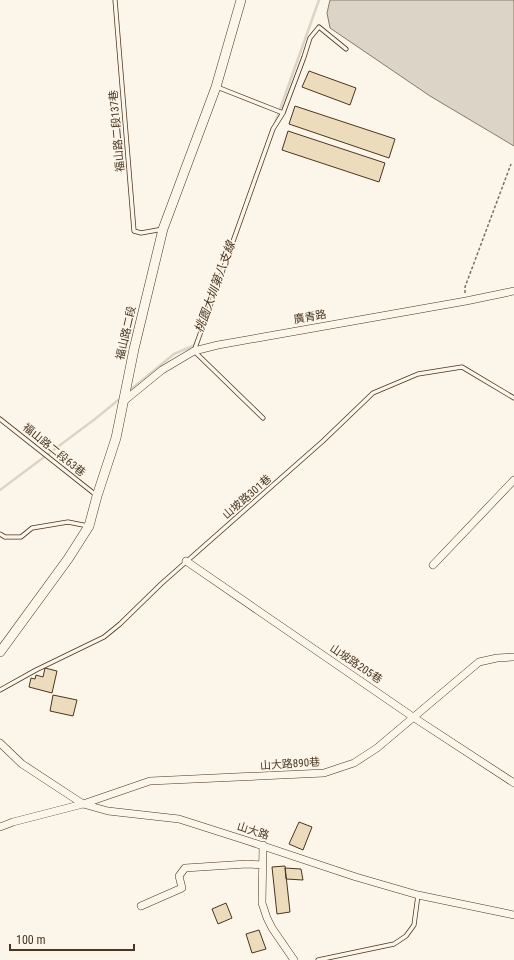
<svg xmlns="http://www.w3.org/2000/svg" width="514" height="960" font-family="'Roboto Condensed','Noto Sans TC',sans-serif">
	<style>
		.water { fill: #dcd4c6; stroke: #887966 }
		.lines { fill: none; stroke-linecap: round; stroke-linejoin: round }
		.stream { stroke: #dcd4c6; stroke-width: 2.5 }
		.building { fill: #ecdcbc; stroke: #4a3520 }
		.service-casing { stroke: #4a3520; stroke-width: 5 }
		.minor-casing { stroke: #4a3520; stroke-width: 8 }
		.tertiary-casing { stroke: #4a3520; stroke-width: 10 }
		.path { stroke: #7f6f5c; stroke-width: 1.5; stroke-dasharray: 3 2; stroke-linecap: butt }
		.service { stroke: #fbf6e9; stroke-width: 3.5 }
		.minor { stroke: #fbf6e9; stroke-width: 7 }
		.tertiary { stroke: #fbf6e9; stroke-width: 9 }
		.labels { text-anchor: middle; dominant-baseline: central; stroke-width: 3; stroke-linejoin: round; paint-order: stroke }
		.street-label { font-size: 11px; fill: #4a3520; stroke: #fbf6e9 }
		.water-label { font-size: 12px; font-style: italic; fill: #4a3520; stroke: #fbf6e9 }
	</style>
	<rect width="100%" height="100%" fill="#fbf6e9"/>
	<path class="water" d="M330,0H514V146L430,96L330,28L327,13Z"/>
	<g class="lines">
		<path class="stream" d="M274,126L319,0
			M129,391L174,354L195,345V343
			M0,490L95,419L122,397"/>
	</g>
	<path class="building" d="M309,71L356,88L350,105L302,87Z
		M295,106L395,139L389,158L289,124Z
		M288,131L385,163L379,182L282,150Z
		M45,668L57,671L52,693L29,687L31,678L35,679L36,675L43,677Z
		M53,695L77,700L73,716L50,711Z
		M299,822L312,827L303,850L289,844Z
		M285,866L290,912L277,914L272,867Z
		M285,868L301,869L303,880L286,879Z
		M226,903L232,918L218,924L212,909Z
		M259,930L266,949L252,953L246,934Z"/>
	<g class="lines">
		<g class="service-casing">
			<path id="service" d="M115,0L134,231L141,233L163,229
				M217,87L283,113
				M263,418L194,351L273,129L283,113L304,57L310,38L319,27L346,49
				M0,419L96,495
				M0,534L5,537H21L32,528L68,522L88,526
				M0,690L36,670L104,637L120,624L161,584L323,441L373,393L418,374L462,367L514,398
				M318,960L394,944L406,936L414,925L418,895"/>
		</g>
		<g class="minor-casing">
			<path id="minor" d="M124,401L162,370L194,351L218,345L466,301L514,291
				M186,561L413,717L514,783
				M433,565L514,480
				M0,743L22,764L83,804L108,811L179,819L248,841L356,877L418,895L514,915
				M0,827L13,822L83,804L150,781L324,773L354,763L377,748L479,662L497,658L514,657
				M263,845L262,903L267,918L272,928L294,960
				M141,906L182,888L179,876L185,868L247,864L263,865"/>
		</g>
		<g class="tertiary-casing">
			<path id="tertiary" d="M0,652L68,559L89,526L97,496L116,438L134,349L163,229L216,87L241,0"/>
		</g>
		<path class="path" d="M465,293V287L511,164"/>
		<use href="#service" class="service"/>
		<use href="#minor" class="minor"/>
		<use href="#tertiary" class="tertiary"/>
	</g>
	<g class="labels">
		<g class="street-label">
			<text transform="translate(117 131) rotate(-95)">福山路二段137巷</text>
			<text transform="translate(310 317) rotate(-10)">廣青路</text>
			<text transform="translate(126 333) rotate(-77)">福山路二段</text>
			<text transform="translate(54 450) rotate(39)">福山路二段63巷</text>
			<text transform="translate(247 497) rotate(-41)">山坡路301巷</text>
			<text transform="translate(356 664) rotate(34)">山坡路205巷</text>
			<text transform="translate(290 764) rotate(-4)">山大路890巷</text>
			<text transform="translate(253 831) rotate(18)">山大路</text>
		</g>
		<g class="water-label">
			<text transform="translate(215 287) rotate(-70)">桃園大圳第八支線</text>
		</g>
	</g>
	<path d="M10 944v6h124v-6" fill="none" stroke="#4a3520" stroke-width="2"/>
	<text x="16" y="944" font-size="12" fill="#4a3520" stroke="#fbf6e9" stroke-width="3" paint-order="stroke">100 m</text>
</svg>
